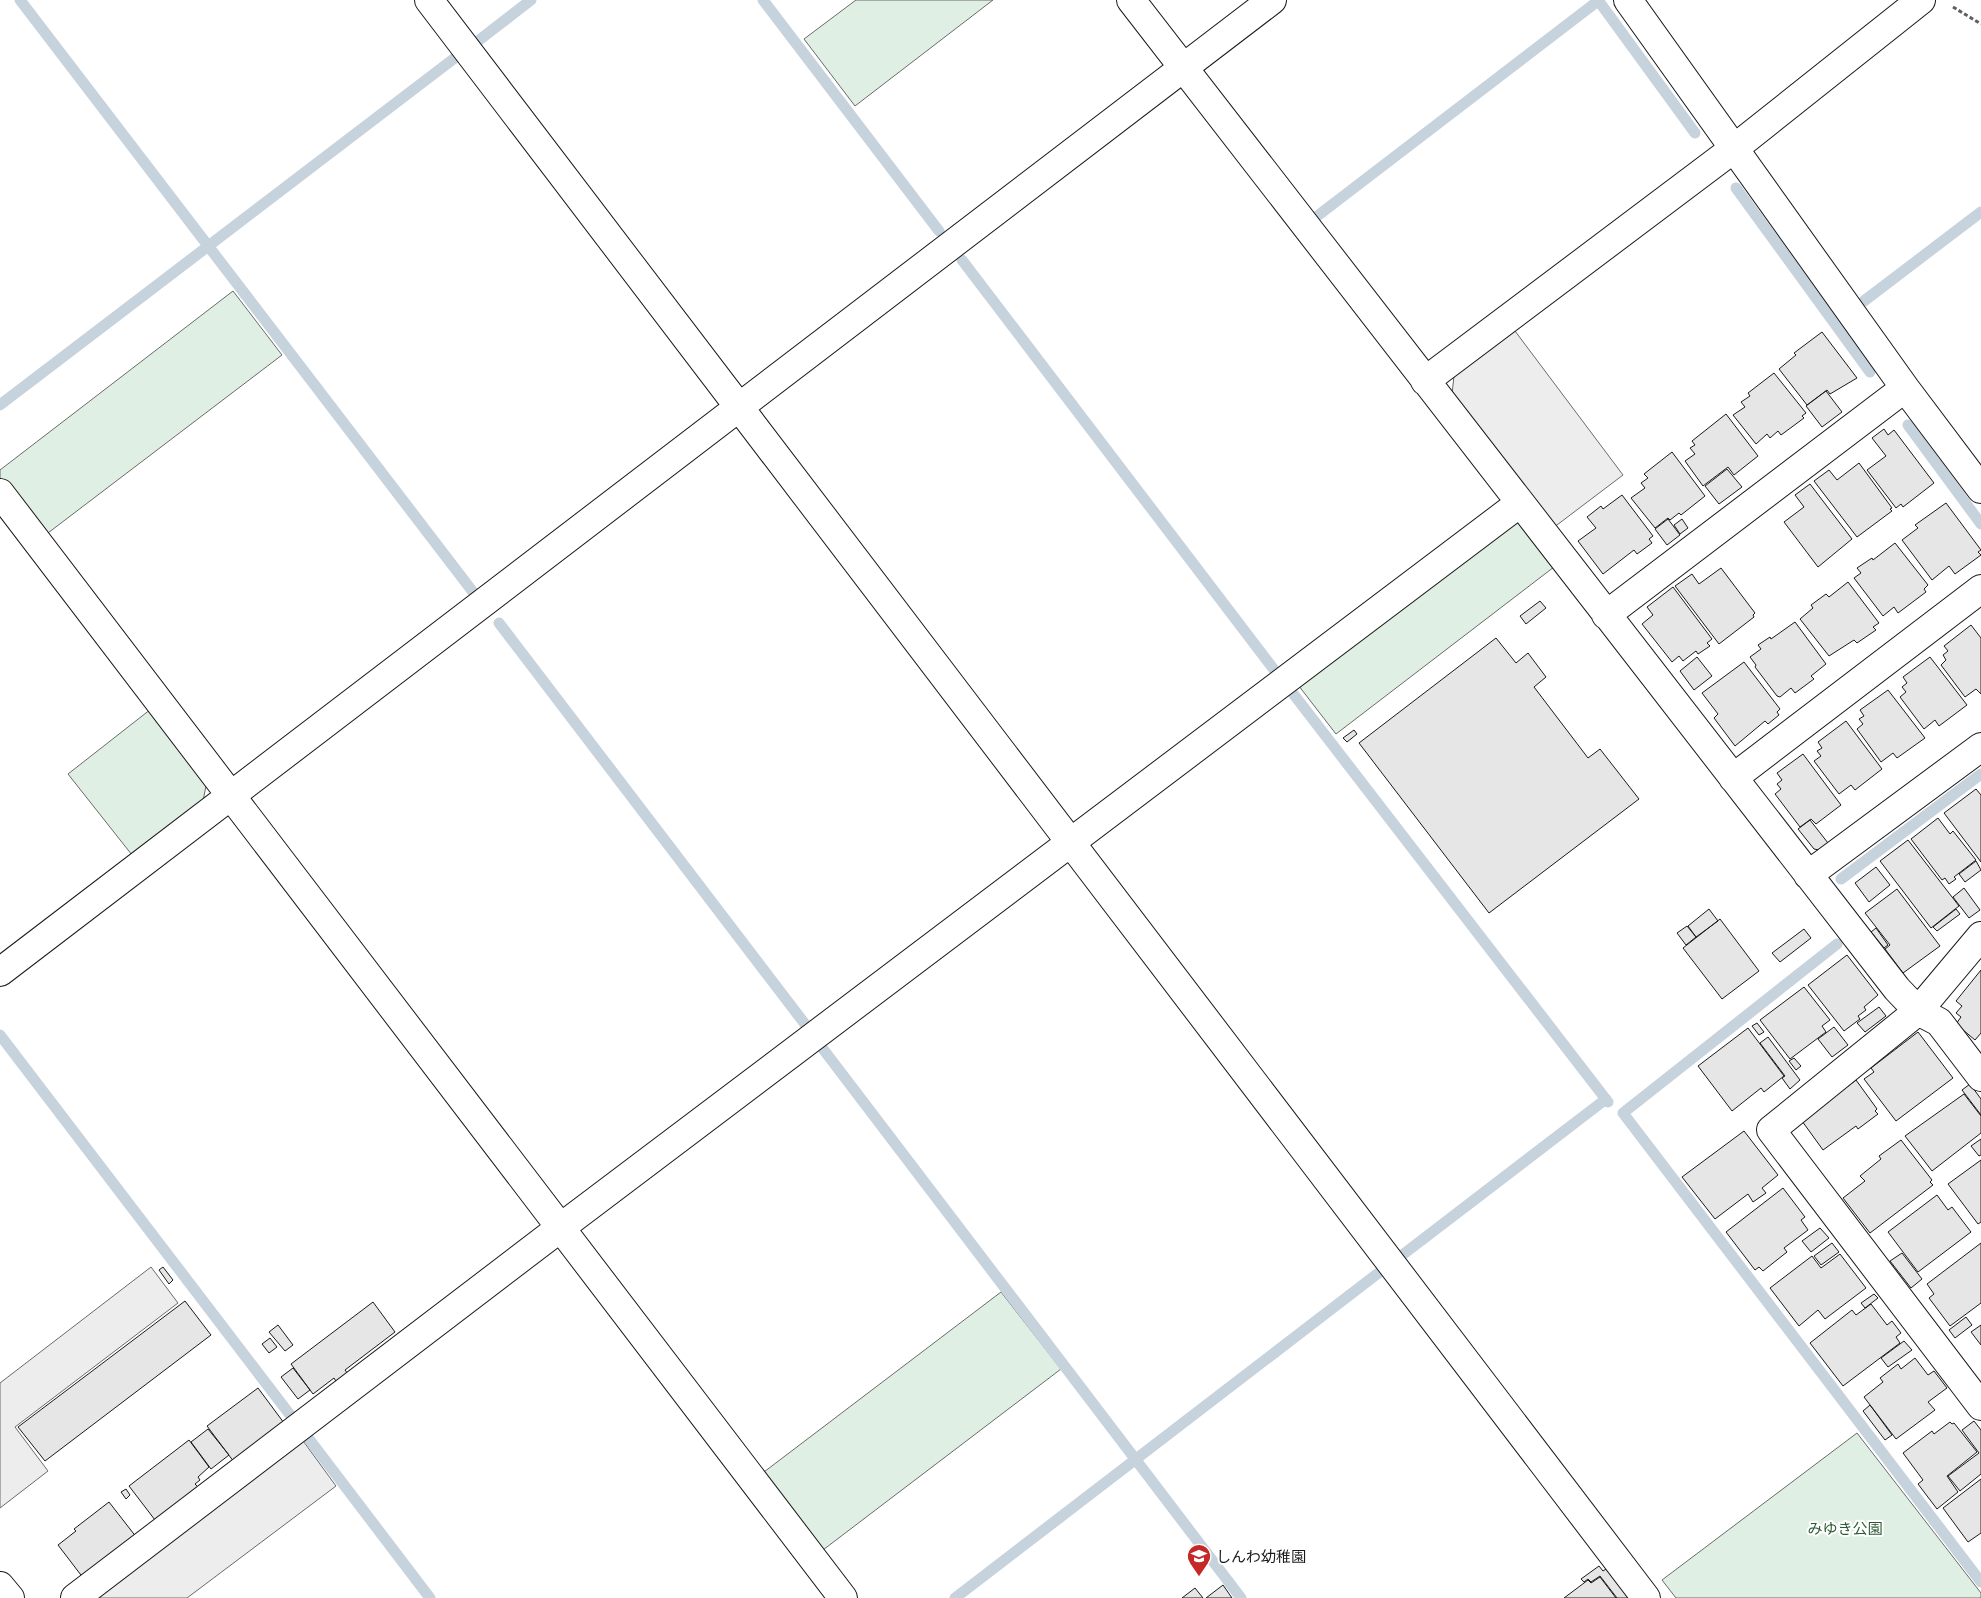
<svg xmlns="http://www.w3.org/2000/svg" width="1981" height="1598" font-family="'Archivo Narrow','Noto Sans JP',sans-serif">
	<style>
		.green { fill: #e0efe3; stroke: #6a6a6a }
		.parking { fill: #ededed; stroke: #6a6a6a }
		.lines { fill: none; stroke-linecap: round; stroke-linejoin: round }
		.stream { stroke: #c6d2dc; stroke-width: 11 }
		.building { fill: #e6e6e6; stroke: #1a1a1a }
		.minor-casing { stroke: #1a1a1a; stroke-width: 30 }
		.tertiary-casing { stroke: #1a1a1a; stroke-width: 30 }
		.path { stroke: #5f5f5f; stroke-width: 3; stroke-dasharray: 4 2.5; stroke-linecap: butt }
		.minor { stroke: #fff; stroke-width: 28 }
		.tertiary { stroke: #fff; stroke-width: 28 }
		.labels { text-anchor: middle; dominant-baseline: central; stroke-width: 4; stroke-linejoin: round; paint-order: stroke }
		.park-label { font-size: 15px; fill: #2b5a34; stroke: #fff }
		.poi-label { font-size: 15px; fill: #1a1a1a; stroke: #fff; text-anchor: start }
	</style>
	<rect width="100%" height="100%" fill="#fff"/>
	<path class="green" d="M856,0H993L855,106L804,39Z
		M233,291L282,355L44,536L0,478V470Z
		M1504,520L1519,521L1554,567L1336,734L1295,681Z
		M151,709L207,781L203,801L132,855L68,774Z
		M1001,1292L1061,1369L819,1553L760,1475Z
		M1857,1433L1981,1593V1598H1676L1662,1580Z"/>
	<path class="parking" d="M1515,331L1623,475L1553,528L1452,394L1454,376Z
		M151,1267L178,1303L15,1427L48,1471L0,1508V1383Z
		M301,1438L336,1486L187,1598H91Z"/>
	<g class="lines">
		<path class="stream" d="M20,0L473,592
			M763,0L939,231
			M1598,0L1695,133
			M474,44L531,0
			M1736,188L1870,372
			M1316,217L1598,1
			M962,260L1275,671
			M1864,301L1981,212
			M0,405L456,57
			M1908,425L1981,524
			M499,623L808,1028
			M1288,687L1608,1102
			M1841,879L1981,774
			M1837,944L1623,1113L1981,1582
			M0,1035L294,1420
			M820,1045L1241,1598
			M1401,1256L1606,1099
			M309,1439L430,1598
			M955,1598L1381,1271"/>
	</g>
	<path class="building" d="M1822,332L1857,378L1830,394L1827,390L1807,405L1779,369L1796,355L1794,353Z
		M1774,373L1806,413L1802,416L1804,418L1781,435L1778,431L1770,438L1767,434L1756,444L1733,415L1745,407L1741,402L1750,396L1748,393Z
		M1826,391L1842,412L1822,427L1806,406Z
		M1726,414L1758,456L1734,475L1728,467L1703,486L1685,461L1695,454L1690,448L1695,445L1692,441Z
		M1884,429L1888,435L1894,430L1934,483L1903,507L1901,504L1896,508L1867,470L1886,456L1872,438Z
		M1672,452L1705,496L1681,515L1679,513L1670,520L1668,518L1655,528L1631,498L1645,488L1641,483L1648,478L1644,474Z
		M1859,463L1892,508L1890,509L1892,511L1857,537L1814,481L1829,470L1837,480Z
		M1727,469L1742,487L1719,504L1705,486Z
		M1810,484L1852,539L1818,567L1784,522L1804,507L1795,495Z
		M1622,495L1653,536L1649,539L1652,543L1637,554L1634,550L1603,574L1578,541L1596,528L1587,517L1601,506L1603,509Z
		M1946,503L1981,550L1978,552L1981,555L1955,574L1949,566L1932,580L1902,540L1918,528L1915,525Z
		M1668,519L1680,535L1667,545L1655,529Z
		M1682,519L1688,528L1680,534L1674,525Z
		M1895,543L1928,585L1924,589L1926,592L1898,613L1894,607L1883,616L1854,578L1861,573L1857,568L1872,558L1873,560Z
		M1721,568L1755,613L1753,615L1754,617L1719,644L1675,586L1692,574L1699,584Z
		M1848,582L1879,623L1873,627L1876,630L1857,643L1854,640L1829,656L1800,619L1813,608L1811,605L1826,594L1829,597Z
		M1673,587L1712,639L1707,643L1710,646L1698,654L1696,651L1683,661L1679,656L1672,662L1642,624L1653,615L1647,607Z
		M1540,601L1546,608L1526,624L1520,616Z
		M1795,622L1826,664L1811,676L1814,679L1795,693L1791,688L1780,697L1777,696L1755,667L1756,665L1750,657L1761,649L1758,645L1770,637L1771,639Z
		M1971,625L1981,638V694L1976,689L1965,697L1941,665L1946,660L1943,655L1948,651L1944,646Z
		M1496,638L1516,663L1528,653L1546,677L1534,687L1588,758L1600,749L1639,799L1489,913L1359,743Z
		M1697,657L1712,676L1694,690L1680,671Z
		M1930,657L1967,705L1939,726L1935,720L1924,729L1900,697L1906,692L1902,687L1907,683L1903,677Z
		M1744,662L1780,709L1777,712L1779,715L1768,724L1765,721L1735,746L1714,718L1718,714L1702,693Z
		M1888,690L1925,738L1897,758L1893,753L1881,762L1857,729L1863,724L1859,719L1864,716L1860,710Z
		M1846,721L1882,769L1855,790L1851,785L1839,794L1814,761L1821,756L1817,751L1822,748L1818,742Z
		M1354,730L1357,734L1347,742L1343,738Z
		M1803,754L1841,805L1816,824L1811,819L1800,827L1775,794L1781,789L1777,784L1782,780L1777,773Z
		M1976,789L1981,795V862L1944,813Z
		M1938,818L1950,834L1953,831L1976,860L1954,877L1956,879L1949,884L1945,878L1942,880L1911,839Z
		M1810,820L1828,843L1819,850L1814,849L1798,829Z
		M1908,840L1959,906L1931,928L1880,861Z
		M1976,861L1981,870L1965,882L1959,874Z
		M1876,867L1890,885L1869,902L1855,883Z
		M1964,888L1980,910L1969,918L1953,897Z
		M1897,889L1940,946L1903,973L1885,949L1890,945L1865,913Z
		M1709,909L1718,921L1696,937L1688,926Z
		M1956,909L1960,914L1937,931L1933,927Z
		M1720,919L1759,971L1722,999L1683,948Z
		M1687,926L1696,937L1686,945L1677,933Z
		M1876,928L1888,945L1884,948L1871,932Z
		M1804,929L1811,938L1780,962L1772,953Z
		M1847,955L1878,995L1864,1007L1866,1010L1858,1016L1860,1019L1844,1031L1808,985Z
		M1981,970V1033L1975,1040L1956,1024L1961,1017L1956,1013L1962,1006L1956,1001Z
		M1804,987L1830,1020L1822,1026L1826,1032L1790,1059L1760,1020Z
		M1879,1007L1886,1016L1865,1032L1857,1023Z
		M1757,1023L1764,1032L1759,1035L1752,1026Z
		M1834,1027L1848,1045L1832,1057L1818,1039Z
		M1748,1028L1784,1076L1764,1092L1761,1088L1732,1111L1698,1066Z
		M1918,1032L1953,1078L1896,1121L1864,1079L1874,1072L1871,1068Z
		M1768,1037L1800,1080L1790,1089L1782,1078L1785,1076L1760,1043Z
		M1794,1058L1801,1066L1796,1070L1789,1061Z
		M1856,1080L1877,1109L1875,1111L1878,1114L1858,1129L1856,1126L1823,1150L1802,1121Z
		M1970,1084L1981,1099V1115L1962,1090Z
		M1964,1094L1981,1116V1133L1932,1171L1905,1136Z
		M1744,1131L1778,1175L1762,1188L1766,1193L1753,1202L1748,1194L1715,1219L1682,1177Z
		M1981,1139V1155L1979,1156L1971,1146Z
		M1901,1140L1932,1180L1930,1182L1933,1185L1870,1233L1843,1198L1865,1181L1860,1176L1881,1159L1879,1156Z
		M1981,1160V1222L1978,1224L1948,1184Z
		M1783,1188L1805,1217L1801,1220L1808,1230L1784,1248L1787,1252L1763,1271L1759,1267L1755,1270L1726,1232Z
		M1937,1195L1948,1210L1952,1207L1971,1232L1918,1272L1888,1232Z
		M1820,1228L1829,1238L1811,1252L1802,1241Z
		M1832,1243L1839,1252L1821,1265L1814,1256Z
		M1981,1243V1303L1950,1326L1929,1298L1934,1294L1927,1284Z
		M1902,1253L1922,1279L1911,1288L1890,1261Z
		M1840,1254L1866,1288L1825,1319L1818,1310L1799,1326L1770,1288L1812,1256L1821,1268Z
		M163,1267L173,1280L169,1284L159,1270Z
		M1874,1294L1878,1298L1865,1308L1861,1303Z
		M185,1301L211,1335L45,1461L18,1427Z
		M373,1302L395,1332L345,1370L348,1374L337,1383L334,1378L313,1394L291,1364Z
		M1871,1304L1887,1325L1892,1321L1901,1333L1896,1337L1900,1343L1843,1386L1810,1343L1852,1310L1856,1315Z
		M1966,1317L1972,1325L1955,1338L1949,1330Z
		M278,1325L293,1345L285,1351L269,1332Z
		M1981,1325V1345L1971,1332Z
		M270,1338L277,1347L269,1353L262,1344Z
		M1904,1341L1912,1350L1888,1367L1881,1358Z
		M1915,1358L1928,1375L1934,1371L1947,1388L1928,1402L1935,1410L1896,1439L1864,1397L1883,1382L1880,1378L1898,1364L1901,1369Z
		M293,1368L310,1390L298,1399L281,1377Z
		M258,1388L287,1427L237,1466L207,1426Z
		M1870,1405L1892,1435L1885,1440L1863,1411Z
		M1974,1421L1981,1430V1474L1960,1491L1948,1476L1979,1453L1962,1430Z
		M1950,1422L1952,1424L1954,1423L1977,1452L1947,1476L1958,1492L1937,1509L1918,1484L1923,1480L1903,1453L1932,1431L1934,1434Z
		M208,1429L229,1455L211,1469L191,1442Z
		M189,1440L209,1467L198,1477L200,1480L195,1484L198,1487L155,1520L129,1486Z
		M1981,1479V1533L1968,1542L1943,1508Z
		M126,1489L130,1495L126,1499L121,1492Z
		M109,1502L137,1538L84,1579L58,1545L76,1531L74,1529Z
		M1599,1566L1603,1571L1606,1569L1629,1598H1617L1600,1576L1591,1582L1588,1579L1584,1582L1581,1579Z
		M1600,1577L1616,1598H1564L1588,1580L1591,1583Z
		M1223,1585L1232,1598H1206Z
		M1195,1588L1203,1598H1182Z"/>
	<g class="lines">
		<g class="minor-casing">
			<path id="minor" d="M429,0L1646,1598
				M1131,0L1897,989L1918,1011L1939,1022L1981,1077
				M1628,0L1905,388L1981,489
				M1425,381L1736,147L1921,0
				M0,493L843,1598
				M1606,615L1905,388
				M1733,778L1981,589
				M1808,875L1981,747
				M1981,936L1918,1011L1771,1130L1981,1406
				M0,972L1272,0
				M75,1598L560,1228L1520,503"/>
		</g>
		<g class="tertiary-casing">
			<path id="tertiary" d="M0,1586L10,1598"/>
		</g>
		<path class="path" d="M1953,7L1981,24"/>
		<use href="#minor" class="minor"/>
		<use href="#tertiary" class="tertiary"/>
	</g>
	<defs>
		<g id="school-pin" transform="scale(1.25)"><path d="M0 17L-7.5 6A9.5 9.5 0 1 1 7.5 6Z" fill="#c62828" stroke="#fff"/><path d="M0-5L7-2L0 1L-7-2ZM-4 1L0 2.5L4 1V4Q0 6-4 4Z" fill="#fff"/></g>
	</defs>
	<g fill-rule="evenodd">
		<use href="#school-pin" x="1199" y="1556"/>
	</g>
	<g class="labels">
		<g class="park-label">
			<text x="1845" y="1528">みゆき公園</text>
		</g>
		<g class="poi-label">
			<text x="1216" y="1556">しんわ幼稚園</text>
		</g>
	</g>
</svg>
